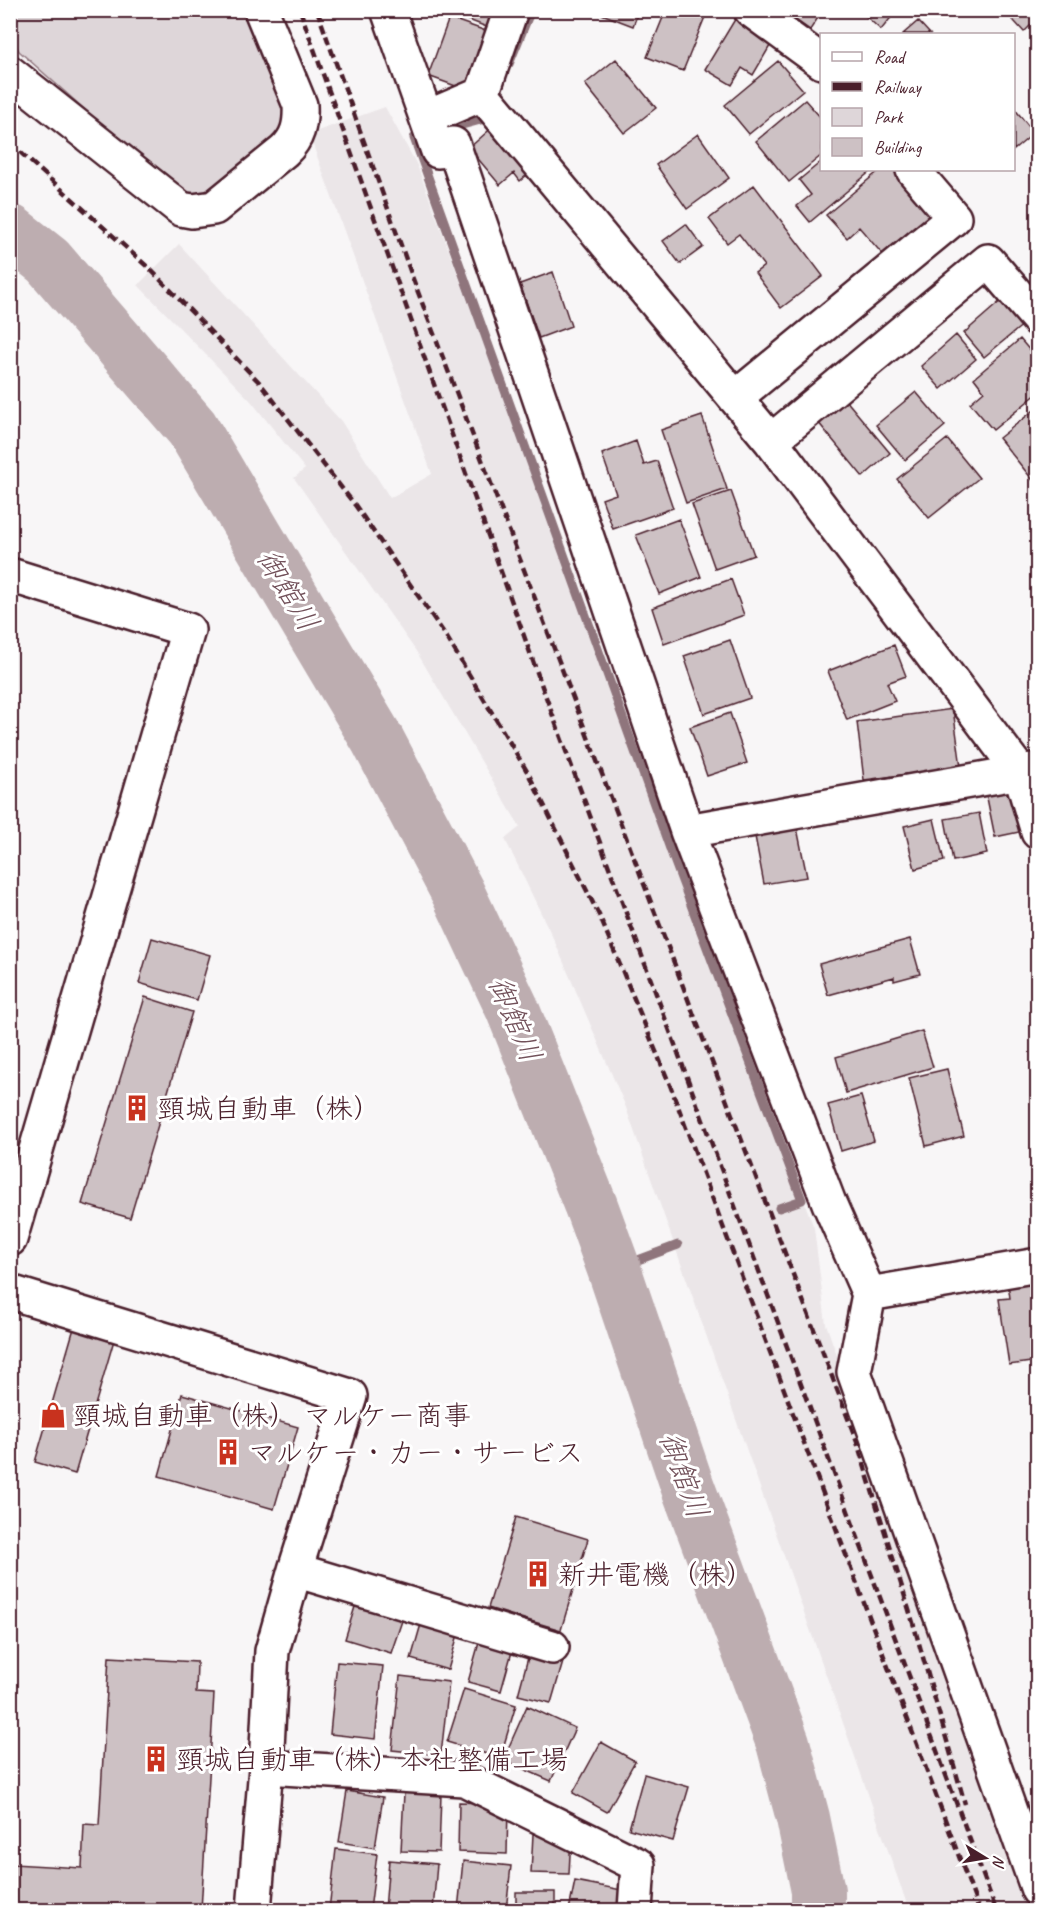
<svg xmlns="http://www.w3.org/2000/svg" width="1048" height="1921" font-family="Caveat,'Klee One',sans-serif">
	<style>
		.built { fill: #ebe6e8 }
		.green { fill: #ded6d9; stroke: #947a82; stroke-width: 1.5 }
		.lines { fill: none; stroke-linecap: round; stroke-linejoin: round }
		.stream { stroke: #8f747b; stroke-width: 9 }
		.river { stroke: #bdadb0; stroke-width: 54 }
		.building { fill: #cdc1c4; stroke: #4a1f2b; stroke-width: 1.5 }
		.minor-casing { stroke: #4a1f2b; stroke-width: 38 }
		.minor { stroke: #fff; stroke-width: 33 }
		.rail { stroke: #4a1f2b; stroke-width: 4.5; stroke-dasharray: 9 4.5; stroke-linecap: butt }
		.labels { text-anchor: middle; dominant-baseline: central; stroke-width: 6; stroke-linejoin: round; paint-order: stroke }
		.poi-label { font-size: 28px; fill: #4a1f2b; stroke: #fff; text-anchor: start }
		.water-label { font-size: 30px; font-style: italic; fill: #72515a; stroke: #fff }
	</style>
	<rect width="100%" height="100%" fill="#f8f6f7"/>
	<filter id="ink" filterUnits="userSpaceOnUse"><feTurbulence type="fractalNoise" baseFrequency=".0167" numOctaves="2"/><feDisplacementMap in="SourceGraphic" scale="12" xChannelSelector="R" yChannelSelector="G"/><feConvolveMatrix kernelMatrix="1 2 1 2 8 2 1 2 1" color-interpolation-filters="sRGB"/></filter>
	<g filter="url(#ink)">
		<path class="built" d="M385,107L417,165L814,1228L826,1324L1031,1910H909L625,1105L554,940L505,839L520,827L418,654L294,478L305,469L251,401L138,285L179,244L341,421L390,498L432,474L309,134Z"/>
		<path class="green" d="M11,11H250L285,102L283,131L219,191L200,197L180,194L19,51L11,36Z"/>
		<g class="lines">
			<path class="stream" d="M509,64L531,10
				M440,131L488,118L490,113
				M427,135L414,138L673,857L802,1200L779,1208
				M614,1269L678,1245"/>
			<path class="river" d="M10,231L48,261L192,428L377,739L457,891L512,1008L591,1206L614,1269L687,1485L783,1743L803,1818L818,1891V1910"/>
		</g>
		<path class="building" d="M454,10H500L492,29L453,14Z
			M600,10H639L633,26L599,13Z
			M666,10L707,12L683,71L647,57Z
			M798,10H823L810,30L793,18Z
			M859,10H897L881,30Z
			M1004,10H1038V18L1024,32Z
			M740,11L777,34L753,75L742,68L732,85L705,69Z
			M449,18L486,31L464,89L428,76Z
			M918,21L930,34H903Z
			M616,59L656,108L624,133L585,84Z
			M778,61L803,90L749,134L725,105Z
			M805,100L822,119V155L789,182L756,141Z
			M1014,108L1034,133L1014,150Z
			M496,124L534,169L520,181L514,173L500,185L469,148Z
			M698,134L729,178L687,209L656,165Z
			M822,161V170H872L810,222L797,206L811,195L799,180Z
			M880,170H898L934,213L884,256L859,227L847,238L826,215Z
			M754,185L823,276L781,308L755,273L764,266L739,234L727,243L709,219Z
			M686,224L703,247L680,264L663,241Z
			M553,272L571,326L539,338L520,284Z
			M1003,299L1024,324L984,357L964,333Z
			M956,335L976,359L941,389L921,366Z
			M1020,339L1038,360V393L993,430L970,403L984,391L974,378Z
			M916,392L945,426L905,460L876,425Z
			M845,399L890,453L863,477L818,422Z
			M1038,407V483L1036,484L999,438Z
			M702,416L727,489L686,503L661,430Z
			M947,439L979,478L929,518L897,479Z
			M636,441L644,465L657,461L673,508L613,529L602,499L616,494L602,454Z
			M731,491L754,555L715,569L692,504Z
			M679,519L701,577L659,594L636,535Z
			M731,579L744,615L664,644L652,608Z
			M730,640L750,698L704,714L684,656Z
			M894,645L906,676L887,683L895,701L847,720L828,671Z
			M953,709L961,767L864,780L857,722Z
			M730,713L747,763L707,776L690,727Z
			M1014,787L1024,831L995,837L986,793Z
			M979,813L987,854L953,861L945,819Z
			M934,819L944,861L915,869L904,826Z
			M796,823L807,877L764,884L754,831Z
			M152,938L210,955L197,1000L139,983Z
			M910,939L920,974L894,981V977L828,995L819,964Z
			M145,997L192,1012L130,1218L82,1204Z
			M922,1031L933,1067L846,1093L836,1057Z
			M947,1069L964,1136L926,1146L909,1078Z
			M861,1096L874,1141L841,1151L828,1105Z
			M1038,1278V1361L1009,1365L999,1299L1010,1298L1008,1283Z
			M74,1328L114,1340L75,1474L35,1462Z
			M182,1394L298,1427L274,1509L159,1476Z
			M516,1517L588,1539L561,1630L488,1608Z
			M358,1597L405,1612L391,1653L345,1639Z
			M423,1617L460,1627L448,1670L411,1659Z
			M480,1639L513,1648L501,1691L468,1682Z
			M529,1654L563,1662L551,1703L518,1695Z
			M109,1657L197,1662L196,1693L214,1694L201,1910H10L13,1864L82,1868L84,1824L99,1825Z
			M337,1662L383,1666L375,1739L330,1734Z
			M400,1676L449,1682L441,1755L392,1750Z
			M464,1689L516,1705L500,1758L447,1742Z
			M527,1706L575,1728L551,1781L503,1760Z
			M601,1742L635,1761L607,1812L573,1793Z
			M644,1774L689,1787L673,1841L629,1829Z
			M347,1791L383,1797L375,1848L339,1842Z
			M404,1793L441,1794L439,1852L401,1851Z
			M459,1802L508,1804L507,1854L458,1852Z
			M533,1834L571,1835L569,1874L531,1873Z
			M336,1849L377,1854L370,1910H329Z
			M389,1860L437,1864L433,1910H385Z
			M463,1861L511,1866L506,1910H458Z
			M575,1881L622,1890L618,1910H569Z
			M516,1892H555V1910H516Z"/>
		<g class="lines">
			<g class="minor-casing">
				<path id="minor" d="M388,10L438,151L453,144L687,831L829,1203L869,1294L854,1372L1038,1890
					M751,10L822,62
					M10,73L181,209L192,211L214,208L284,151C298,138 301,124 300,105L261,10
					M482,94L771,441L1020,772L1038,832
					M428,117L482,94L511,10
					M735,398L954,218L913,170
					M771,441L988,261L1038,319
					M10,575L188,630L10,1239
					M687,831L1038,769
					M10,1292L350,1396L295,1570L272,1651L266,1767L254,1910
					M869,1294L1038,1265
					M295,1570L552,1647
					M266,1767L464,1779L638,1865L635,1910"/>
			</g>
			<use href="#minor" class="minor"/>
			<path class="rail" d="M300,10L543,689L996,1910
				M317,10L413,279L857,1442L914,1626L965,1804
				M10,143L151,270L260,383L355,505L446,636L528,773L600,917L670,1085L979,1910"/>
		</g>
	</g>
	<defs>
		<g id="building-bare" transform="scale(2.07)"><path d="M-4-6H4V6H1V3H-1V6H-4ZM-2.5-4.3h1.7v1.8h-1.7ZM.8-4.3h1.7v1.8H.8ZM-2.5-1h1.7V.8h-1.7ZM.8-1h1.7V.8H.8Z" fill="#c8321e" stroke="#fff" stroke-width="2.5" paint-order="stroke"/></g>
		<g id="shop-bare" transform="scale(2.07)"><path d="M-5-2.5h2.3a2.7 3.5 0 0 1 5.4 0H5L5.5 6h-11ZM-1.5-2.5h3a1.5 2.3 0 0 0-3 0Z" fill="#c8321e" stroke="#fff" stroke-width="2.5" paint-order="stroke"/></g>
	</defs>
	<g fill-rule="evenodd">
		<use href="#building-bare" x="137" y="1108"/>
		<use href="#shop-bare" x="53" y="1415"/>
		<use href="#building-bare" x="228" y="1452"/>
		<use href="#building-bare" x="538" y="1574"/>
		<use href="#building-bare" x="156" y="1759"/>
	</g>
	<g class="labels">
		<g class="poi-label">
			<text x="157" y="1108">頸城自動車（株）</text>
			<text x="73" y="1415">頸城自動車（株） マルケー商事</text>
			<text x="248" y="1452">マルケー・カー・サービス</text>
			<text x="558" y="1574">新井電機（株）</text>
			<text x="176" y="1759">頸城自動車（株）本社整備工場</text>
		</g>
		<g class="water-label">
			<text transform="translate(288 590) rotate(59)">御館川</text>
			<text transform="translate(515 1019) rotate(67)">御館川</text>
			<text transform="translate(684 1475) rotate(70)">御館川</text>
		</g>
	</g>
	<rect width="1048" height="1921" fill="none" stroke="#fff" stroke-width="36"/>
	<rect x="18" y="18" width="1012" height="1885" fill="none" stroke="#4a1f2b" stroke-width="2" filter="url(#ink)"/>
	<rect x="820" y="33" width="195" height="138" fill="#ffffff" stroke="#b7a5aa" stroke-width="1.5"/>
	<rect x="832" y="52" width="30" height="9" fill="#ffffff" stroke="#b7a5aa" stroke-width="1.5"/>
	<text x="874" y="63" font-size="18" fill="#4a1f2b">Road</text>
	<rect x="832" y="82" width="30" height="9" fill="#4a1f2b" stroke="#b7a5aa" stroke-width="1.5"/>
	<text x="874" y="93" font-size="18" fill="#4a1f2b">Railway</text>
	<rect x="832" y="108" width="30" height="18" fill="#ded6d9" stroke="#b7a5aa" stroke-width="1.5"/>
	<text x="874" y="123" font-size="18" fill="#4a1f2b">Park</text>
	<rect x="832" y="138" width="30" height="18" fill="#cdc1c4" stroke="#b7a5aa" stroke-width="1.5"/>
	<text x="874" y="153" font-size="18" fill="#4a1f2b">Building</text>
	<g transform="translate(985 1858) rotate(101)" stroke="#ffffff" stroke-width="4.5" paint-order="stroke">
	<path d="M0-4.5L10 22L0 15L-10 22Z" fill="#4a1f2b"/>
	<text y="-9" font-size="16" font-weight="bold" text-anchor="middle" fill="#4a1f2b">N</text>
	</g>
</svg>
